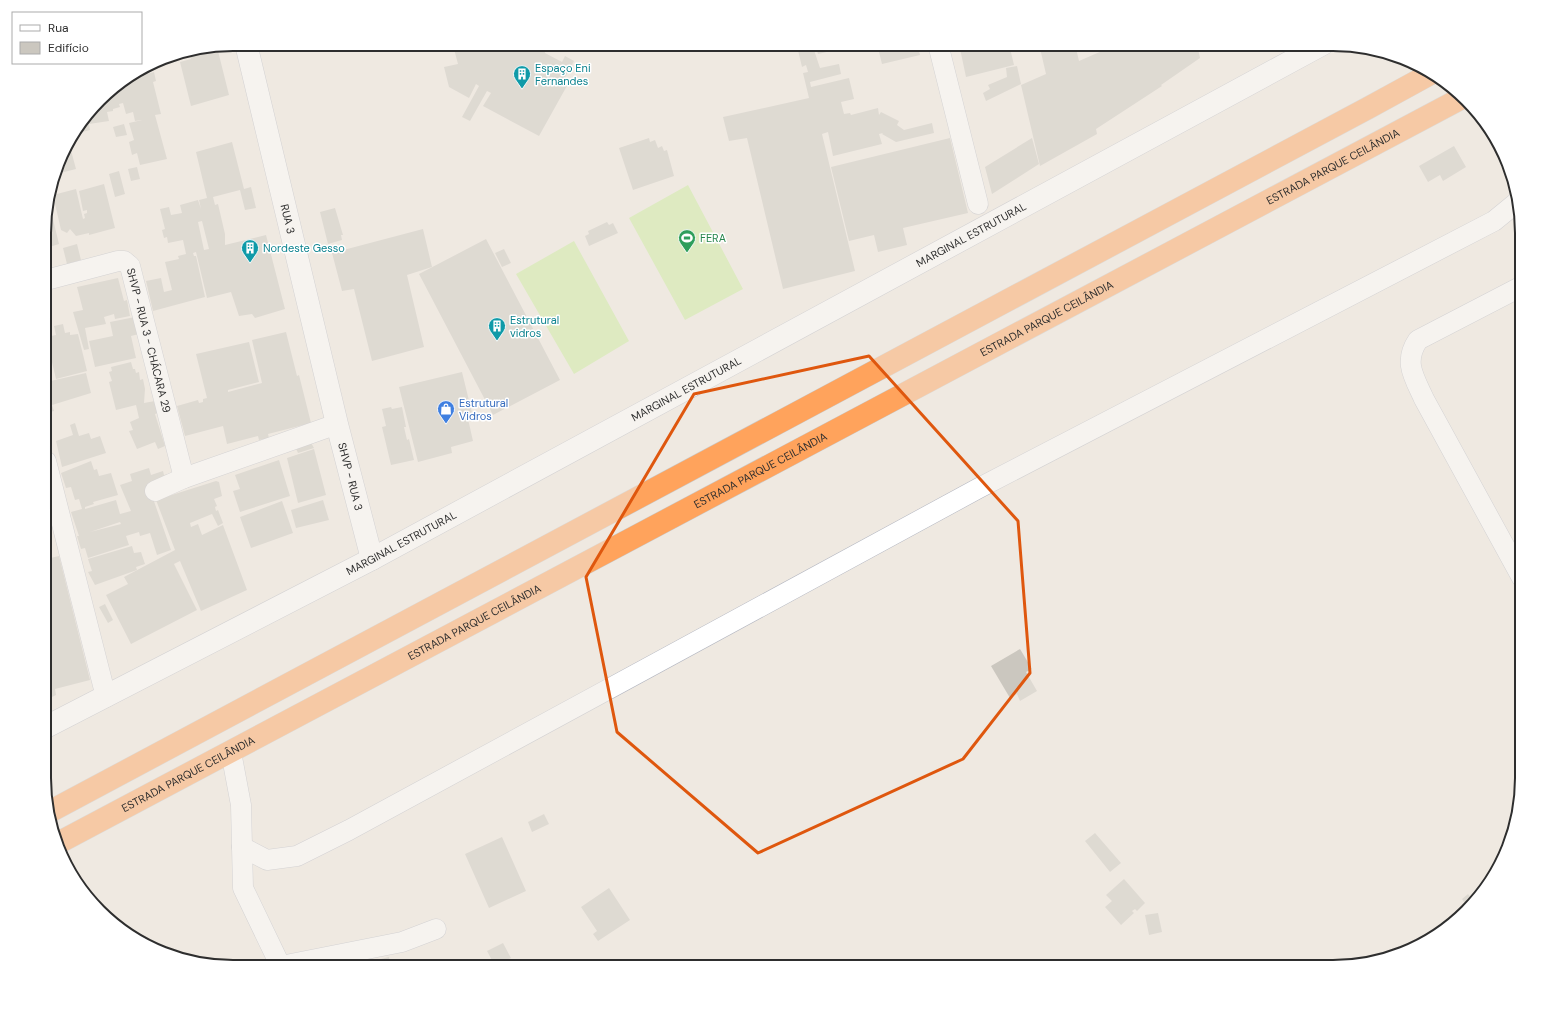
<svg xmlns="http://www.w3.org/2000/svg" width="1566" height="1011" font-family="'DM Sans',sans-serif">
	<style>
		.pitch { fill: #c9ec9a }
		.building { fill: #cbc7bf; fill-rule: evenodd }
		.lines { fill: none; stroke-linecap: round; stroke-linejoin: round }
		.minor-casing { stroke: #b4b7c1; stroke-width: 21 }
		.secondary-casing { stroke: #b4b7c1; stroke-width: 23 }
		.motorway-casing { stroke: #c9c9c9; stroke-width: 23 }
		.minor { stroke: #fff; stroke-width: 20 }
		.secondary { stroke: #fff; stroke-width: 22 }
		.motorway { stroke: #ffa35c; stroke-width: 22 }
		.marked { fill: none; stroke: #df570e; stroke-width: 3; stroke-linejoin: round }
		.labels { text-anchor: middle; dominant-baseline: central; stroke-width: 3; stroke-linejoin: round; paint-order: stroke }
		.culture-label { font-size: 11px; fill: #0d838f; stroke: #fff; text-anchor: start }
		.street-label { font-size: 11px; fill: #2e2e2e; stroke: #fff }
		.leisure-label { font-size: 11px; fill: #27864d; stroke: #fff; text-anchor: start }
		.shop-label { font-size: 11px; fill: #366cbe; stroke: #fff; text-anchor: start }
		.rim { fill: none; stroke: #2e2e2e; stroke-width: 2 }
	</style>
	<rect width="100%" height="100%" fill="#efe9e1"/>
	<path class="pitch" d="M688,185L743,289L685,320L629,218Z
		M574,241L629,341L574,374L516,274Z"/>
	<path class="building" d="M473,44H490L492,52L519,46L518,44H544L545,53L562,62L565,56L574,61L563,81L568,84L539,136L483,106L491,93L487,91L470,121L462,117L479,86L476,84L469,98L449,87L444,67L458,64L454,49Z
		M800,44H812L820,68L839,64L841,74L810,82L811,87L849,78L854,99L841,102L844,114L850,113L851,115L878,108L879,115L881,112L899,121L897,125L904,130L932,123L934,133L896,142L882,134L883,133L879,134L882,144L833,156L828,132L822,134L855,271L783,289L747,138L729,141L723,117L809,98L803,73L808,72L806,65L802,67L797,46Z
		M815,44H833L835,50L818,54Z
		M877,44H917L920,55L882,64Z
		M959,44H1009L1014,65L966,77Z
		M1039,44H1075L1079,61L1118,44H1197L1200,58L1161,85L1162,86L1096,129L1097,134L1040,166L1021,85L1046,74Z
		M217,47L229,95L191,106L180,62L191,59L189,53Z
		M1017,66L1021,84L986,101L983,93L990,89L988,85L1007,77L1006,68Z
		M154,72L156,81L153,82L161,114L155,115L167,159L140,165L137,153L132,155L129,142L134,140L129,123L142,120L135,121L133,112L126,114L123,103L119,104L120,107L113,109V111L107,112L109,121L89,124L90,130L75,134L108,91L128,79Z
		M124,124L127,135L116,137L113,127Z
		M649,138L650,142L655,140L658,148L662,146L664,151L667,150L674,176L633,190L619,148Z
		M950,138L968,213L903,228L907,245L878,252L874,235L849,241L831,167Z
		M1032,138L1039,164L992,194L985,167Z
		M232,142L244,189L251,187L256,208L245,210L240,190L213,197L215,205L218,204L225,234V245L266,235L285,309L255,318L252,314L239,316L231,292L207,298L196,252L193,253L194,256H196L205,297L153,311L146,281L161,278L164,292L172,290L165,262L179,259L178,256L186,254L183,240L168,243L167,237L164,238L162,230L165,229L160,209L169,207L171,215L182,213L180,205L198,200L201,209L199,200L207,198L196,152ZM202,221L209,249L204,250L198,222Z
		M69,143L76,169L56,174L64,149Z
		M1454,146L1466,167L1443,181L1440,175L1428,182L1419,166Z
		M137,167L140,179L131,181L128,169Z
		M119,171L125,194L115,197L109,174Z
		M104,184L115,228L89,235V233L76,236L70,229L67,233L61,230L53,195L76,189L83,219L85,218L84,214L87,213V210L83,211L79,191Z
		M48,199L59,244L46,248V208Z
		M335,208L343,235H341L342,240L328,244L320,212Z
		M607,222L609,225L613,223L618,233L589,246L585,236L589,234L588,231Z
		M423,229L432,267L407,275L424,347L372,361L354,289L342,291L332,253Z
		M486,239L560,380L493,415L419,274Z
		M77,244L81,260L67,264L63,248Z
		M504,249L511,263L502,267L495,253Z
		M118,278L124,301L127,300L130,316L115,319L114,314L104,317L106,324L85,328L89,349L84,350L73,312L83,310L77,287Z
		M135,317L139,334L131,336L136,358L95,367L89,341L113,336L110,322Z
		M63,324L65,333L70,332V335L78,334L87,371L56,379L46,337L56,335L54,326Z
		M286,332L297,376L299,375L311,423L268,434L269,438L259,440L258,436L227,444L223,426L185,436L177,406L198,400L199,403L203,402V399L207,398L196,354L249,342L259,382L228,390V392L262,383L252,340Z
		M131,362L133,369H135L136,373L139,372L140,380L143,379L145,389L144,403L155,401L158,413L155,414L165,446L158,449L155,442L137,449L129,431L133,430L130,422L139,418L136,405L116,410L109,382L112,381L109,372L112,371L111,367Z
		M462,372L473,417L468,419L473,441L451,447L452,453L418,462L399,387Z
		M86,373L91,393L52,405L54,411L46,413V382Z
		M391,407L392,409L402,407L406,427H404L407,440L409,439L414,460L391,465L382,427L386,426L382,409Z
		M75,423L79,436L89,433L91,439L100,436L106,453L62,467L56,441L73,435L70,425Z
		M310,441L314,448L298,453L294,444Z
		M314,449L326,495L298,503L287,458Z
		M279,460L290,496L240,512L233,491L240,489L235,475Z
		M91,461L94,470L97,469L99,476L111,473L118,495L93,502L94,504L85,507V509L116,500L120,514L131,511L120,485L132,481L130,474L149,468L151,475L163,471L164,475L172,473L149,487L171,550L157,555L150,533L140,536L139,532L126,536L129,545L88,558L85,548L81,549L77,536H79L71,512L82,509L79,499L75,500L71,487L66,488L61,473ZM120,522L121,524L90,532Z
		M216,481L219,482L222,496L214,499L217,506L215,507L216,511L218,510L223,523L218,526L212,514L190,523L191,527L198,524L202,535L223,525L247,590L201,611L180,561L174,564L197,610L131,644L106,595L128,584L124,577L175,550L156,500Z
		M323,500L329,520L296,528L291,510Z
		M282,501L293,533L251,548L240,517Z
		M132,546L134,553L141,552L145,564L136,567L137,570L95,585L88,572L92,571L88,559Z
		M59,556L90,680L55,689L56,695L46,700V559Z
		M105,604L113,620L108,623L99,607Z
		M1020,649L1032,669L1026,672L1037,691L1020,701L1017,694L1010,698L991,666Z
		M544,814L549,824L532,832L528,822Z
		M1095,833L1121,863L1110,872L1085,841Z
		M502,837L526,891L489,908L465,854Z
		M1124,879L1145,903L1137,911L1135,909L1132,911L1134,913L1121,925L1105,907L1112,901L1106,895Z
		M609,888L630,920L598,941L593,934L597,931L581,907Z
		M1468,894L1473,900L1466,905L1462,899Z
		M1158,913L1162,932L1149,935L1145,915Z
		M503,943L511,958L495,966L487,951Z
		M389,957L391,967H361V964Z"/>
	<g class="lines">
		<g class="minor-casing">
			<g id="minor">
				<path d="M938,44L978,204"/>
				<path id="s1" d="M46,280L118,261H124L130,266L184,478"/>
				<path d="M1522,286L1418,340C1403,362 1414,377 1424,399L1522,578"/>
				<path d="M46,461L106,697"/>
				<path d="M155,491L184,478L337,424"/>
				<path d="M231,752L241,805L243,888L281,967"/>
				<path d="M242,847L267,860L297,856L349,830L979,488L1494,221L1516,203"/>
				<path d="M281,966L402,942L436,929"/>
			</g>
		</g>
		<g class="secondary-casing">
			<g id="secondary">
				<path id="s2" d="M246,44L337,424L372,559"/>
				<path id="s3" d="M46,727L372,559L1323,44"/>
			</g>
		</g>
		<g class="motorway-casing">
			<g id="motorway">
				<path d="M49,812L1368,108L1432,73"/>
				<path id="s4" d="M60,842L1460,99"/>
			</g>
		</g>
		<use href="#minor" class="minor"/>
		<use href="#secondary" class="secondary"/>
		<use href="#motorway" class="motorway"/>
	</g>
	<path d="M0 0H1566V1011H0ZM869,356L1018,521L1030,673L963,759L758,853L617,732L586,577L694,394Z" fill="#efe9e1" fill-opacity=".55" fill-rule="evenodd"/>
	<path class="marked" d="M869,356L1018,521L1030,673L963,759L758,853L617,732L586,577L694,394Z"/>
	<defs>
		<g id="building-pin" transform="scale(0.9)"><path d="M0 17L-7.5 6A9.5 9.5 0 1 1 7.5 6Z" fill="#0f9aa8" stroke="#fff"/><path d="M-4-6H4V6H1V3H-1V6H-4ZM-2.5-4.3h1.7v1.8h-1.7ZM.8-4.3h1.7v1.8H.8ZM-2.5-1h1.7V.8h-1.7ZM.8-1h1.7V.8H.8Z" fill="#fff"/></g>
		<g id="stadium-pin" transform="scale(0.9)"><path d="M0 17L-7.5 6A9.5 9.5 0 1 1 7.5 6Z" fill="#2e9e5b" stroke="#fff"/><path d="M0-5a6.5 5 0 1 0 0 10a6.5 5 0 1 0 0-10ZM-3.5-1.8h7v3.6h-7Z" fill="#fff"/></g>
		<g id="shop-pin" transform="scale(0.9)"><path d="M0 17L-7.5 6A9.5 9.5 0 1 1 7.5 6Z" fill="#3f7fe0" stroke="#fff"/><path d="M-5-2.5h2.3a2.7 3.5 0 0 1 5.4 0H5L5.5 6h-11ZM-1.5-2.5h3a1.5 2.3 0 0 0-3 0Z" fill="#fff"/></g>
	</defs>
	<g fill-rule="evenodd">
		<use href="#building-pin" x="522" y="74"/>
		<use href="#stadium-pin" x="687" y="238"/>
		<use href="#building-pin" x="250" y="248"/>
		<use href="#building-pin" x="497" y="326"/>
		<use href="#shop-pin" x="446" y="409"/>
	</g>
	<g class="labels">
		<g class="culture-label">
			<text x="535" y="68">Espaço Eni<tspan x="535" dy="13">Fernandes</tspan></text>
			<text x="263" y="248">Nordeste Gesso</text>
			<text x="510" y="320">Estrutural<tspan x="510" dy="13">vidros</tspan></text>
		</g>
		<g class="street-label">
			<text stroke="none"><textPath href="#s4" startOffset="1441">ESTRADA PARQUE CEILÂNDIA</textPath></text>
			<text stroke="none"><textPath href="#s2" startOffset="180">RUA 3</textPath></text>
			<text stroke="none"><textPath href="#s3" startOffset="1048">MARGINAL ESTRUTURAL</textPath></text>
			<text stroke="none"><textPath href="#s4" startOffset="1117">ESTRADA PARQUE CEILÂNDIA</textPath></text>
			<text stroke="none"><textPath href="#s1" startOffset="165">SHVP - RUA 3 - CHÁCARA 29</textPath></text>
			<text stroke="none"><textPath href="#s3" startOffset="724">MARGINAL ESTRUTURAL</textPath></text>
			<text stroke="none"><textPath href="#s4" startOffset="793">ESTRADA PARQUE CEILÂNDIA</textPath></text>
			<text stroke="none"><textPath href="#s2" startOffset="445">SHVP - RUA 3</textPath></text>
			<text stroke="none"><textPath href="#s3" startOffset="400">MARGINAL ESTRUTURAL</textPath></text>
			<text stroke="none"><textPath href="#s4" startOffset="469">ESTRADA PARQUE CEILÂNDIA</textPath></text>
			<text stroke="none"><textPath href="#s4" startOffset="145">ESTRADA PARQUE CEILÂNDIA</textPath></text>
		</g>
		<g class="leisure-label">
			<text x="700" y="238">FERA</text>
		</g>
		<g class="shop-label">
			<text x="459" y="403">Estrutural<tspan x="459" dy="13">Vidros</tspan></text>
		</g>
	</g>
	<path d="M0 0H1566V1011H0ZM233 51H1333A182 182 0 0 1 1515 233V778A182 182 0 0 1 1333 960H233A182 182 0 0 1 51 778V233A182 182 0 0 1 233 51Z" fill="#fff" fill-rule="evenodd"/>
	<path class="rim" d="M233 51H1333A182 182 0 0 1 1515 233V778A182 182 0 0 1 1333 960H233A182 182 0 0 1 51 778V233A182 182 0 0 1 233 51Z"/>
	<rect x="12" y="12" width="130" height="52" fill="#ffffff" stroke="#ababab"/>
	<rect x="20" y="25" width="20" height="6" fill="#ffffff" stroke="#ababab"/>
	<text x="48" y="32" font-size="12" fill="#2e2e2e">Rua</text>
	<rect x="20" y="42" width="20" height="12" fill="#cbc7bf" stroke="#ababab"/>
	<text x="48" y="52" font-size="12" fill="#2e2e2e">Edifício</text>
</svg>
